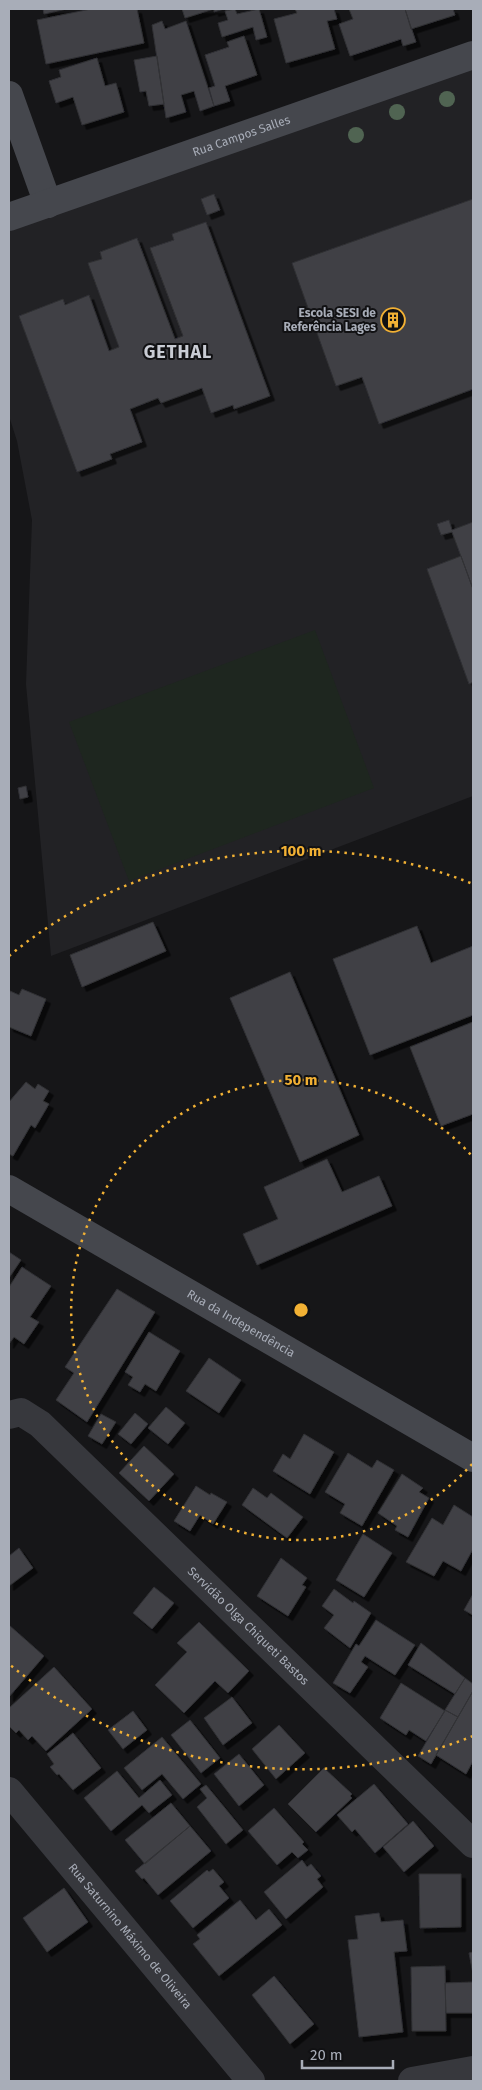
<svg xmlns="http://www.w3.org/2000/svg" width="482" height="2090" font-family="'Fira Sans',sans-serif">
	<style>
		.built { fill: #222225 }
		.green { fill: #1e261f }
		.building { fill: #404145; stroke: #303034; filter: url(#shadow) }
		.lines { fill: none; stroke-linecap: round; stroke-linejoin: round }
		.street { stroke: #37383d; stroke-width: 28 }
		.secondary { stroke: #45474d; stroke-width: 28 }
		.tree { fill: #506452 }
		.ring { fill: none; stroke: #f2b134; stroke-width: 2.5; stroke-dasharray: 2.5 5 }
		.labels { text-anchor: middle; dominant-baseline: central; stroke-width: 4; stroke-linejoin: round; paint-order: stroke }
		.street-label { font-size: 12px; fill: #a8adb8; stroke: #111113 }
		.poi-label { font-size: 12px; font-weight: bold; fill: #a8adb8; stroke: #111113; text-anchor: end }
		.district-label { font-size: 18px; font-weight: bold; letter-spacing: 1px; fill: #c9ccd4; stroke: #111113 }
		.centre { fill: #f2b134; stroke: #111113; stroke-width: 2.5 }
		.ring-label { font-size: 15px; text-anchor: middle; font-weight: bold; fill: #f2b134; stroke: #111113; stroke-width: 4; stroke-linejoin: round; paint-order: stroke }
	</style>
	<defs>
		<filter id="shadow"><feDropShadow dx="4.5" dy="4.5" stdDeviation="0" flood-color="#0009"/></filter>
	</defs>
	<rect width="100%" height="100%" fill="#161618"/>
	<path class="built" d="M473,55V796L51,956L26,684L32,520L17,441L9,416V217Z"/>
	<path class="green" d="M315,630L374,788L129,881L69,722Z"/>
	<path class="building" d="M43,9H67L44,14Z
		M91,9H137L144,43L46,64L37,20Z
		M182,9H224L214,12V9L185,18Z
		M235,9L237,14L259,9L267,37L256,40L253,27L222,37L218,23L228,20L225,11Z
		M295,9H334L337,19L327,21L335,49L286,63L274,19L297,13Z
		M349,9H405L416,42L403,46L401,39L350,56L339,24L353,19Z
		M405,9H453L455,15L411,29Z
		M162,21L165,29L186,21L214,106L200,111L194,91L181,95L186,112L166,118L152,25Z
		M244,36L257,75L225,86L230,101L214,106L209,88L215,86L205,55L229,47L227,42Z
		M157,56L164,104L149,106L146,91L140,92L134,60Z
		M97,58L105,86L116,83L124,112L82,125L73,97L56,103L49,81L61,77L59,70Z
		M214,194L220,210L207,215L201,199Z
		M473,199V389L379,424L362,377L336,386L292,263Z
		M206,222L270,396L234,409L233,405L211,413L202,388L161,403L158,398L130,409L142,442L110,454L112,459L77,472L19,316L63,299L65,305L89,295L109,351L119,347L88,263L102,259L100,252L137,238L175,339L183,336L150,248L174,240L172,234Z
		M449,520L452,530L473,522V589L452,532L441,535L437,524Z
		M461,556L473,589V682L469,684L427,569Z
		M26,786L28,797L20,799L18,788Z
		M153,922L166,951L82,987L70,955Z
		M417,926L431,963L473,946V1015L370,1055L333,959Z
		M290,972L359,1135L300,1162L230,998Z
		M22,989L46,999L31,1036L9,1027V995L10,991L19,995Z
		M473,1022V1114L441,1126L410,1047Z
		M26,1082L35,1089L38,1084L49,1091L43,1101L49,1104L35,1128L31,1125L13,1156L9,1154V1102Z
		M327,1159L342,1192L379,1176L392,1206L257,1265L243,1234L278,1219L264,1187Z
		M9,1252L21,1260L9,1278Z
		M22,1267L51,1286L30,1317L39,1322L24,1344L14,1337L9,1344V1287Z
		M117,1289L155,1312L87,1422L56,1400L74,1373L65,1367Z
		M149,1332L180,1351L156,1391L145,1384L140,1392L128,1385L133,1377L125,1372Z
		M209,1358L241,1380L219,1413L186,1391Z
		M166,1407L185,1423L168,1444L148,1428Z
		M135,1413L148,1424L131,1444L118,1434Z
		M101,1414L116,1422L102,1444L88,1436Z
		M304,1434L334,1452L310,1494L273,1471L283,1454L290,1459Z
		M144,1446L174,1474L149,1501L119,1473Z
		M348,1453L372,1468L377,1460L394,1470L362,1526L340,1513L345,1504L325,1492Z
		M402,1474L423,1488L419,1492L429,1498L408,1537L395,1530L397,1526L378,1513Z
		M196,1486L210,1495L211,1493L227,1502L213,1524L200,1515L190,1531L174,1521Z
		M253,1488L267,1498L271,1493L303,1517L287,1538L242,1505Z
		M454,1505L473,1517V1549L461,1571L443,1561L434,1576L406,1562L432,1518L443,1525Z
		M363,1534L392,1553L364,1597L336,1580Z
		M19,1548L33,1568L9,1586V1556Z
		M281,1558L307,1578L302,1585L306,1587L288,1616L257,1596Z
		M154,1587L174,1603L152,1629L133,1613Z
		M334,1589L353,1603L354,1601L371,1613L350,1648L324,1628L334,1615L322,1606Z
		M473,1594V1615L464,1610Z
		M376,1620L415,1645L395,1675L365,1656L361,1662L368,1667L350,1693L333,1683L356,1644L359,1646Z
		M199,1622L249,1671L228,1693L215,1681L184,1713L155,1685L187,1652L177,1643Z
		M9,1625L44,1656L9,1697Z
		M421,1643L465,1678L455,1694L408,1665Z
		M54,1667L92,1709L46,1751L32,1736L28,1740L19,1730L16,1733L9,1726V1708Z
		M465,1678L473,1684V1691L458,1717L445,1710Z
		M401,1683L445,1711L426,1741L409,1730L406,1735L380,1718Z
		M473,1691V1761L466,1774L436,1755Z
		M232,1697L252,1723L223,1745L204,1718Z
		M445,1710L458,1717L431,1764L418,1756Z
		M133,1711L147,1730L123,1749L108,1730Z
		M190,1720L220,1758L201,1773L171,1735Z
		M279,1725L305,1753L276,1779L252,1749Z
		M73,1733L101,1768L73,1790L59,1774L57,1775L50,1767L54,1764L47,1754Z
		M162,1737L201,1784L183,1799L162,1774L142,1790L124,1768Z
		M239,1754L264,1785L239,1806L214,1774Z
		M324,1768L352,1794L350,1796L352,1798L316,1832L288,1804Z
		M117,1771L139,1798L160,1780L172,1795L149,1813L142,1805L111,1831L84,1798Z
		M374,1784L408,1824L375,1853L355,1829L352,1832L337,1815Z
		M206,1785L243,1830L226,1844L197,1807L207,1798L200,1789Z
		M171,1803L190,1826L145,1864L125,1840Z
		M274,1808L304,1842L302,1844L308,1850L298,1858L292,1852L277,1865L248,1831Z
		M413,1821L434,1846L404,1872L383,1847Z
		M190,1826L211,1851L158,1895L144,1878L142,1879L135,1871Z
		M302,1860L307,1867L311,1864L321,1876L317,1879L323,1887L286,1919L264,1892Z
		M213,1869L224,1882L219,1886L229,1898L193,1928L170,1901L207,1870L209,1872Z
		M419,1874H461V1927L420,1928Z
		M64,1888L88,1922L47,1952L23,1918Z
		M240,1900L256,1920L269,1909L282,1925L219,1976L193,1944L200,1939L197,1935Z
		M379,1913L381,1922L403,1920L407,1951L394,1952L403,2032L359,2037L348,1940L358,1939L355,1916Z
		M473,1952V1974L469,1953Z
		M445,1966L446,2031H412L411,1967Z
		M274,1976L314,2024L290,2044L252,1995Z
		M473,1982V2013H446L445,1983Z"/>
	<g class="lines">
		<g class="street">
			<path id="s1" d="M9,1415L21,1412L40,1424L473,1844"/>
			<path id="s2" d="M9,1791L251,2081"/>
			<path d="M412,2081L473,2070"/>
		</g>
		<g class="secondary">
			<path d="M9,95L48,204"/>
			<path id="s3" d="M9,217L473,55"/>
			<path id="s4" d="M9,1189L473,1458"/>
		</g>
	</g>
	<g class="tree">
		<circle cx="447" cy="99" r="8"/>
		<circle cx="397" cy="112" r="8"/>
		<circle cx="356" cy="135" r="8"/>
	</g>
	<g class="ring">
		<path d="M472 1464A230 230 0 1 1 472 1156"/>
		<path d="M473 1736A459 459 0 0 1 9 1664M9 956A459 459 0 0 1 473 884"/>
	</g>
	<defs>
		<g id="building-ring" transform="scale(1.25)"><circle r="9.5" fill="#111113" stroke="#f2b134" stroke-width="1.5"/><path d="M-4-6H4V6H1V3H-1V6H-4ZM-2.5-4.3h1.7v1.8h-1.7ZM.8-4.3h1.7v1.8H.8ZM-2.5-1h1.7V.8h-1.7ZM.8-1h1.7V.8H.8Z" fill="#f2b134"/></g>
	</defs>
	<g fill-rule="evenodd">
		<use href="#building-ring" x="393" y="320"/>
	</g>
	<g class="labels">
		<g class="street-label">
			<text stroke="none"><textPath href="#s3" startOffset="246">Rua Campos Salles</textPath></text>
			<text stroke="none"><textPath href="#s4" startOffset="268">Rua da Independência</textPath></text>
			<text stroke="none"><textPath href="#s1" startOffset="325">Servidão Olga Chiqueti Bastos</textPath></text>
			<text stroke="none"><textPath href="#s2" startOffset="189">Rua Saturnino Máximo de Oliveira</textPath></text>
		</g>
		<g class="poi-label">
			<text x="376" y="313">Escola SESI de<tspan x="376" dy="14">Referência Lages</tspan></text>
		</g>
		<g class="district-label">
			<text x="178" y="352">GETHAL</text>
		</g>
	</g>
	<circle cx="301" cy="1310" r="8" class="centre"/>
	<g class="ring-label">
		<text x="301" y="856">100 m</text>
		<text x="301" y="1085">50 m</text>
	</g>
	<rect width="482" height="2090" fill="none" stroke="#a8adb8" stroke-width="20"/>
	<path d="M302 2060v8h91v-8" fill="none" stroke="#a8adb8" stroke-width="2.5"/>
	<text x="310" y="2060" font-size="15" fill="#a8adb8" stroke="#111113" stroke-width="4" paint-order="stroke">20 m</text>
</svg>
